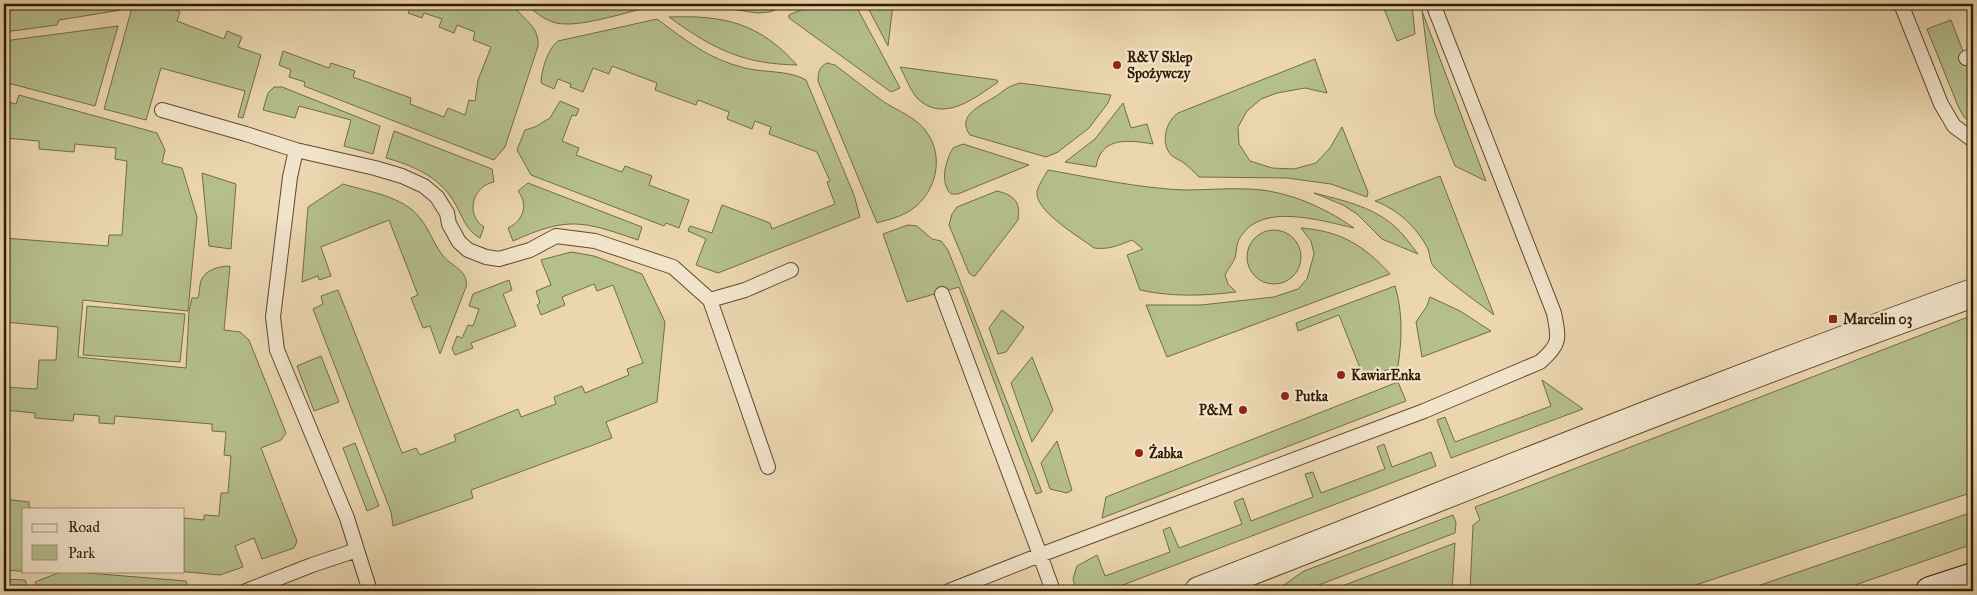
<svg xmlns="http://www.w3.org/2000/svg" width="1977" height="595" font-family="'IM FELL Great Primer',serif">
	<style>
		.green { fill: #b5be8d; stroke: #726c46 }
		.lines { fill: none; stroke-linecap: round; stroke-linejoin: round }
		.lane-casing { stroke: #5f4a2c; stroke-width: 16 }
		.street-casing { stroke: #5f4a2c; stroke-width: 30 }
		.secondary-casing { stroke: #301b00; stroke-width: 30 }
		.lane { stroke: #f2e4cc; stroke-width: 14 }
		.street { stroke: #f2e4cc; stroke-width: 28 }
		.secondary { stroke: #f2e4cc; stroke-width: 28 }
		.poi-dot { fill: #8f2418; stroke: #f2e4cc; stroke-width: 2 }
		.labels { text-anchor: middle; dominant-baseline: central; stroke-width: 4.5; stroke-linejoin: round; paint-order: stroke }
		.poi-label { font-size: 14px; font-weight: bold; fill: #301b00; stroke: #f2e4cc; text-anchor: start }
	</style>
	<rect width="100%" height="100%" fill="#ebd6b0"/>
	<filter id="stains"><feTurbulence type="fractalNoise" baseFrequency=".004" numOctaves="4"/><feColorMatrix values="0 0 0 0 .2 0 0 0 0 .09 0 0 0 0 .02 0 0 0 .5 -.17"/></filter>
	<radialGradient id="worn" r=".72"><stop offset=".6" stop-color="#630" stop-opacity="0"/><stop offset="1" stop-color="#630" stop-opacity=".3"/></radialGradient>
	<path class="green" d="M4,4H123L121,10L59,20L57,25L4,32Z
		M133,4H169L168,7L180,12L177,21L224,39L227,31L242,37L238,47L261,55L243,118L238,117L245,91L161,68L146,120L104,109Z
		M406,4H512C521,18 540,26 538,46L505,147L494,160L304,86L305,82L289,77L291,70L279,65L283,51L329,68L331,63L355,71L353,77L411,98L410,104L444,117L448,108L465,115L469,100L475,101L478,80L491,47L473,40L475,32L457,25L454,33L439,27L442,19L424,13L422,18L408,13L411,6Z
		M526,4H642L646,8C623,13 579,28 556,23C545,20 534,12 526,4Z
		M653,4H790L770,12L757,13L712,6H655Z
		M816,4H855L900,88L891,92L789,18V15L791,14Z
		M866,4H893L888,46Z
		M1382,4H1412L1415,34L1397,41Z
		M1422,11L1486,181L1455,166L1435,114Z
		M669,17C725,15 759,23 797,65C743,64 713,49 669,17Z
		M657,19C687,41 708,59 745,68C765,73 789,70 806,80L854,195L860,217L718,273L696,265L706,239L688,231L690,226L712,233L722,205L770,223L772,229L835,204L827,182L830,181L817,152L769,134L771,127L755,121L752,129L727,119L729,112L698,100L696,105L655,90L657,83L612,66L609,74L593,68L583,92L570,87L571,84L558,79L554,89L541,83C541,71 548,48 558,41Z
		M1951,20L1973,77V124L1964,117L1958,106L1927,29Z
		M118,26L95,106L4,82V41Z
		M1315,59L1327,93L1305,88L1277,93L1261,99L1247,111L1238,127L1239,144L1250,161L1272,168L1294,169L1316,163L1330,148L1342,127L1368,192L1367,197L1331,184L1287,178L1199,177C1194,172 1189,167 1184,163C1180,160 1174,158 1171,155C1160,143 1166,121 1178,113Z
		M827,63L835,65C851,77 867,90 884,102C898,111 915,117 925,130C947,157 935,198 906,213C897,218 886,220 877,223L818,81C818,73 819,67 827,63Z
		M900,67L997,80L998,82C975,98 943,124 917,98C910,90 905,76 900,67Z
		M1020,83L1111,95L1108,103L1089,128L1058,152L1046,157L970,135C956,116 980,106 993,98C1005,91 1005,87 1020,83Z
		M274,87H282L380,126L373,154L344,146L351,120L299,106L295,118L263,110L268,93Z
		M19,95L157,133L165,150L162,163L182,168L197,217L188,311L83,300L78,357L186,368L189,311L192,298H198C200,293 199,286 201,281C204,270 220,266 230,266L224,330L240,332L249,340L286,433L281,440L261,448L295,536L297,541L294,548L262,559L254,538L235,546L243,567L220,575L176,571H184V518L204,520V515L219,516L221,493H228L231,456L224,455L226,432L212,431V424L115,416L114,424L99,423V416L74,414L73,421L35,418V413L4,410V387L37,389L39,360H56L58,327L4,322V238L108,246L109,235H122L127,161L115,159L116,148L75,144L74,152L39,149V141L5,138L4,146V101L16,104Z
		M560,101L579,109L576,116L572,115L562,141L579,148L576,155L622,172L625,166L652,176L649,185L689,200L679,228L666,223L664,226L531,175L517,150L525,130L535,127L550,118Z
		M1123,103L1131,128L1147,124L1153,144C1129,140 1101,136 1096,167L1065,162L1095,139Z
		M394,131L492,169L494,182C472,186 465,215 484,227L480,238C465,230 462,214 453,200C439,177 412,165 386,158Z
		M963,144L1029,165L958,194H951C939,182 946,160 953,148Z
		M1048,170C1093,178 1138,188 1184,190C1205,190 1227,188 1248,189C1286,190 1324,207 1354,228C1322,221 1263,202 1241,236C1236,243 1237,250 1235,258C1233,263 1228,269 1225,275L1228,284L1236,292C1203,296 1172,297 1140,290L1127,255L1143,249L1132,240C1119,245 1109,250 1094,248C1080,237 1034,211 1037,191C1039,184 1044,177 1048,170Z
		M202,173L236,184L231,249L209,246Z
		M1440,176L1494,315C1475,300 1452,285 1434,267C1430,263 1430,255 1428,249C1417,227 1397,209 1375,201Z
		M528,183L642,227L638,240C583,221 568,216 513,241L508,228C523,221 529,205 518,191Z
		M343,184C369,192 403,196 420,218C430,230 434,246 445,258C454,267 469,272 466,287L440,354L430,326L423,328L411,298L418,295L389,220L321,247L331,276L319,280L318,276L302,282L308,207Z
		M997,191C1014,195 1021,202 1018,220L975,276H973L969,273L949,225L952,214L957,207Z
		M1314,193C1341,200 1371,206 1393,225C1403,233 1410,244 1418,254L1382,239L1357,214L1343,205Z
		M908,225L917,226L932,239L941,241L948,250L1042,492L1036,494L959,287L907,302L883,234Z
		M1301,228C1340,231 1364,245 1390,274L1167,357L1146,305H1201L1274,297L1298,289L1307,279L1314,254L1311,241Z
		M1247 257a27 27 0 1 1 54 0a27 27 0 1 1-54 0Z
		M571,252L594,256L642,274L665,322L657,402L606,422L612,438L471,490L473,498L393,526L391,512L313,309L323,304L321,296L338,290L402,453L416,448L420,455L456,441L454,435L518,409L521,417L556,404L554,397L582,386L585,393L629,375L627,369L643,363L613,285L597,291L594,284L562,297L565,305L541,315L537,305L540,303L536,291L551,285L541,260Z
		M509,280L512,290L503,294L516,326L471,343L473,348L455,355L452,349L457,336L462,338L468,325L473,326L479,309L469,306L473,294Z
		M1395,286C1403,312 1402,340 1398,366L1364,378L1339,315L1298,331L1296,323Z
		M1430,297L1460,311L1491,331L1422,357L1416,322L1427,306Z
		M87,306L185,314L180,362L83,355Z
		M1002,310L1024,327L1006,352L998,354L989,328Z
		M1973,315V492L1678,591H1470L1473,525L1480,520L1475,507Z
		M321,356L339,402L314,411L297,366Z
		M1032,357L1053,410L1032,442L1011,383Z
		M1542,380L1583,409L1451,458L1437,420L1445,417L1455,442L1551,406Z
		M1398,382L1406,401L1102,518L1106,497Z
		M1057,441L1072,490L1067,493L1050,489L1041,463Z
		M355,443L379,506L367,511L343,448Z
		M1384,444L1392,467L1431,452L1436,466L1107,591L1076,590L1073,579L1077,566L1097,555L1105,576L1170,552L1163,530L1170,527L1179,548L1242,524L1234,502L1243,498L1251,521L1313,497L1305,474L1313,472L1321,493L1385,469L1377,447Z
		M4,499L29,502V508L42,509H24V571H36L33,572L4,570Z
		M1973,512V544L1838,591H1743Z
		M1453,515L1456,523L1455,533L1303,591H1275L1304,571Z
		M1455,543L1452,591H1329Z
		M63,571L186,581L190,591H39L35,582Z
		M4,579L25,580L29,591H4Z"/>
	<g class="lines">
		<g class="lane-casing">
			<path id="lane" d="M1901,4L1941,104L1954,126L1973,140
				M1966,58L1973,55
				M162,110L246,134L296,150
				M942,294L1040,555L949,591
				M710,300L745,290L791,270
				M357,550L370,591
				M246,591L312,565L357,550L347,518L277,350L273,317L290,177L296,150L375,168L402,176L424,186L437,197L447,213L449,224L459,242L468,250L486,257L499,259L530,250L556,236L595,241L673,267L710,300L768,467
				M1053,591L1040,555L1424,411L1540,362C1561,344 1559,339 1554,313L1433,4"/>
		</g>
		<g class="street-casing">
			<path id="street" d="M1199,591C1457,491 1713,386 1973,293"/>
		</g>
		<g class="secondary-casing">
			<path id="secondary" d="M1930,591L1973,577"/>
		</g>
		<use href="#lane" class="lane"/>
		<use href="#street" class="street"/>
		<use href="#secondary" class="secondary"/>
	</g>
	<g class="poi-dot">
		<circle cx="1117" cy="65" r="5"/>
		<rect x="1828" y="314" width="10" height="10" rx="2.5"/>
		<circle cx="1341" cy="375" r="5"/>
		<circle cx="1285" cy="396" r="5"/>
		<circle cx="1243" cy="410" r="5"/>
		<circle cx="1139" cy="453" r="5"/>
	</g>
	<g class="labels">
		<g class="poi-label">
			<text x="1127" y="57">R&amp;V Sklep<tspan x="1127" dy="16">Spożywczy</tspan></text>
			<text x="1843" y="319">Marcelin 03</text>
			<text x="1351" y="375">KawiarEnka</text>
			<text x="1295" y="396">Putka</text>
			<text x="1233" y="410" text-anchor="end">P&amp;M</text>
			<text x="1149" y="453">Żabka</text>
		</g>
	</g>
	<rect width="1977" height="595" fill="none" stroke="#ebd6b0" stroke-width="20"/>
	<rect x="5" y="5" width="1967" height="585" fill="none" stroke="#301b00" stroke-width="2.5"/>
	<rect x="10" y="10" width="1957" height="575" fill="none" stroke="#301b00"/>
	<rect x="22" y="508" width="162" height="65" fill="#f2e4cc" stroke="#a4947a"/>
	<rect x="32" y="524" width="25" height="8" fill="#f2e4cc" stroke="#a4947a"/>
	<text x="68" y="532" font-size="15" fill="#301b00">Road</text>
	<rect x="32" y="545" width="25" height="15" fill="#b5be8d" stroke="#a4947a"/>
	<text x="68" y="558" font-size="15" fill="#301b00">Park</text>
	<rect width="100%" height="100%" filter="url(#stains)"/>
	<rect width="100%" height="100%" fill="url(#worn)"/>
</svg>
